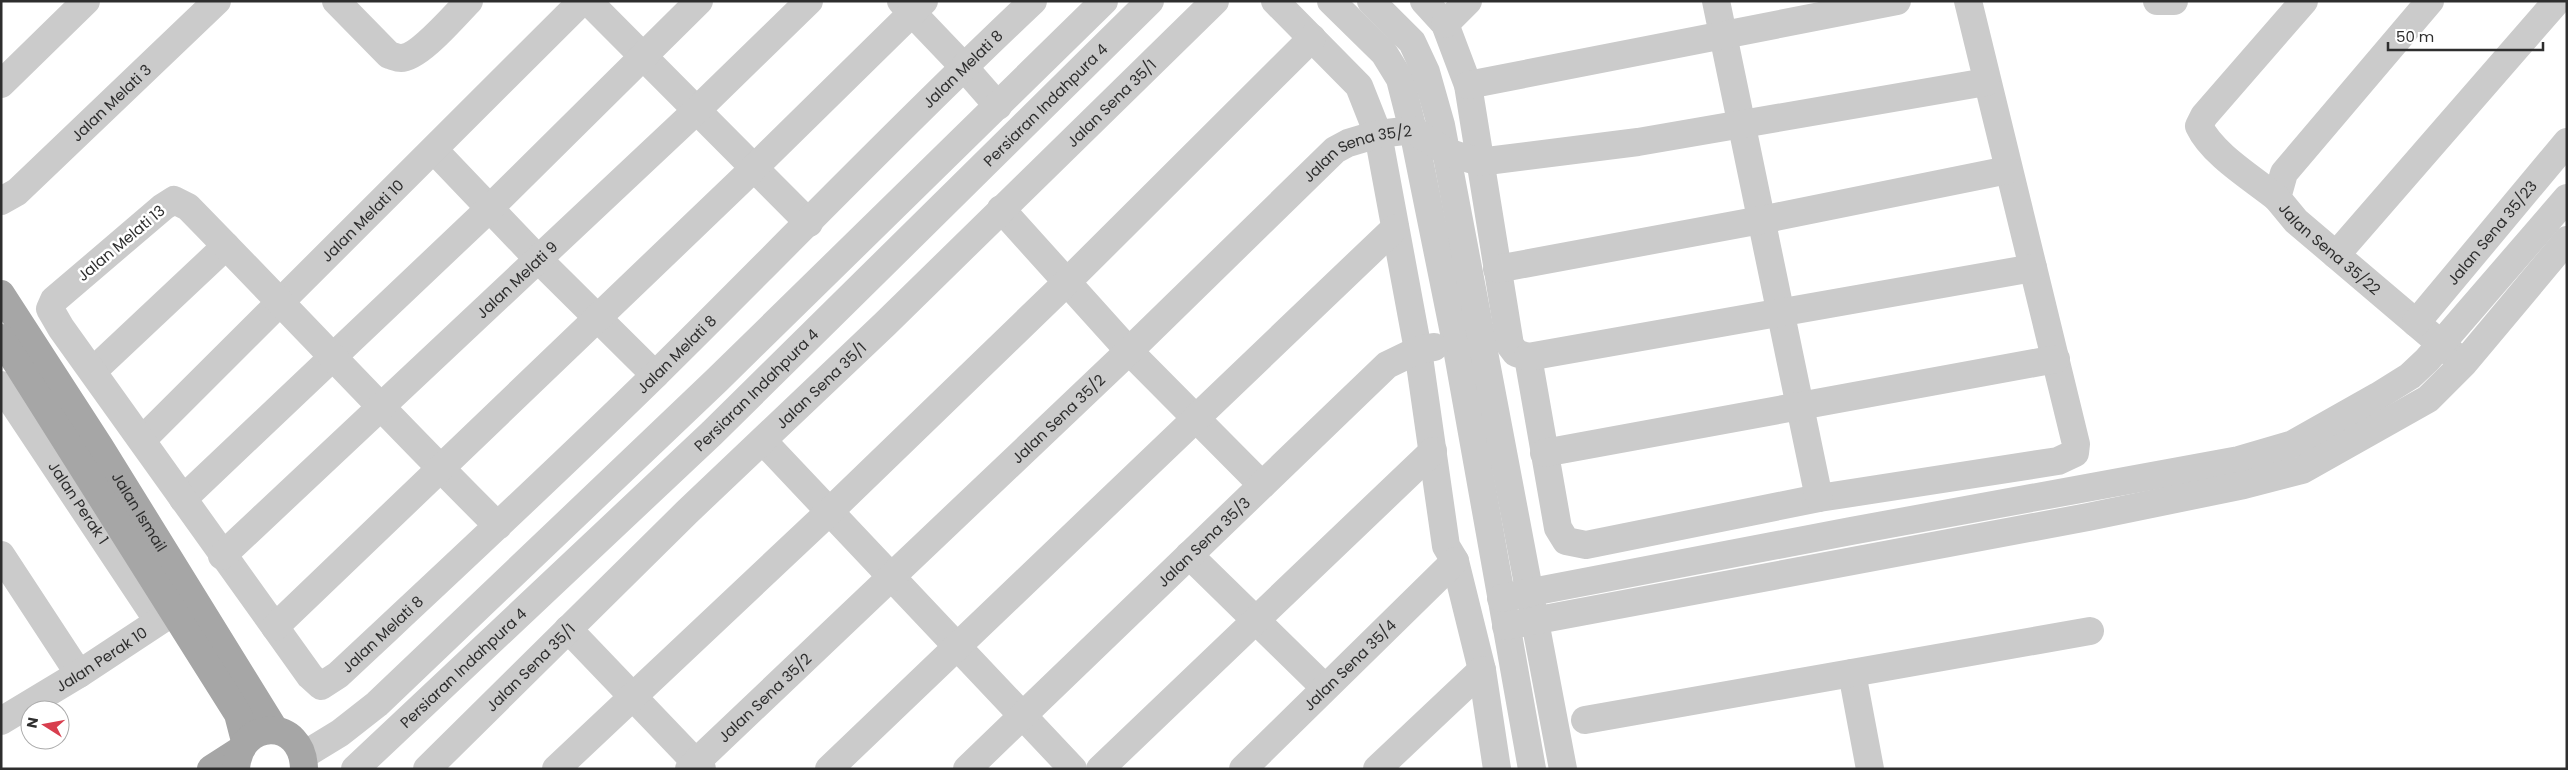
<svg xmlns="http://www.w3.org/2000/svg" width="2568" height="770" font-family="Poppins,sans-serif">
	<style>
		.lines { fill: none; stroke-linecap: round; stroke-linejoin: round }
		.minor { stroke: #cbcbcb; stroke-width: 28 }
		.major { stroke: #a6a6a6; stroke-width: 28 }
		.labels { text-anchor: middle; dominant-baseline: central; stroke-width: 5; stroke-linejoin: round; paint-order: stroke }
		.street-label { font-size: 15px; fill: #2e2e2e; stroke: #fff }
	</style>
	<rect width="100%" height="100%" fill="#fff"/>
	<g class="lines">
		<g class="minor">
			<path d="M336,1L389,55C393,56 397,58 401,58C419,58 455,15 469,1"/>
			<path d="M588,1L809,223"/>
			<path d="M901,1L963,66L998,106"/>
			<path d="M1275,1L1359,86L1378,134L1418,350L1446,546L1455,561L1482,670L1497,769"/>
			<path d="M1331,1L1384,53L1400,79L1413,130L1456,343L1532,769"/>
			<path d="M1371,1L1412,42L1426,72L1441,125L1563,769"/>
			<path d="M1424,1L1445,24L1468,85L1510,345L1516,353L1528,357L1558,528L1566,541L1586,545L1819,498L2058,461L2075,453L2076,444L1968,1"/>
			<path d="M1716,1L1819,498"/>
			<path d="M2157,1H2174"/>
			<path id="s1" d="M2430,1L2284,173L2277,198L2296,221L2455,356"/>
			<path d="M1445,24L1468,1"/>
			<path d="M1,84L86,1"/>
			<path d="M1468,85L1897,1"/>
			<path d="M434,150L538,259L655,375"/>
			<path d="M2277,198C2252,178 2212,154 2199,126L2204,116L2304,1"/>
			<path id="s2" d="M1,201L17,192L217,1"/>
			<path d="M1001,209L1129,351L1262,485"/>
			<path d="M2336,255L2557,1"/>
			<path d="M1497,269L1761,220L2008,170"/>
			<path id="s3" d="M2416,323L2567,142"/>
			<path d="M1528,357L2033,268"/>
			<path d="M93,371L226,246"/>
			<path id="s4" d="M1,385L158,621"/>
			<path id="s5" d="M142,440L582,1"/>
			<path d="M763,441L1073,769"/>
			<path d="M1544,453L2056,359"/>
			<path d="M183,499L490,208L699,1"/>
			<path id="s6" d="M498,526C393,422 292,313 188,207L174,200L163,207L54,300L50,309L61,328L310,676L321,686L338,675C445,575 552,476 656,374C782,250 904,122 1033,1"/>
			<path d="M1,555L79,674"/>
			<path d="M1189,555L1324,687"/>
			<path id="s7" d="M222,556L697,110L809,1"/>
			<path d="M1501,598L1851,531L2239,460L2293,444L2378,396L2410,376L2427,360L2567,198"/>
			<path d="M1506,626L2088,517L2244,485L2302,470L2428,399L2464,363L2567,240"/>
			<path d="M275,627L754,168L924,1"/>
			<path d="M568,629L702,769"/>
			<path d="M1852,673L1870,769"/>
			<path d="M1585,720L2090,631"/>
			<path id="s8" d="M1,721L79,674L173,612"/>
			<path d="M304,755L340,733L377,704L717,380L1104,1"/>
			<path id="s9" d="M355,769L712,433L1150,1"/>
			<path id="s10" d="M427,769L687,512L885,324L1215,1"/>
			<path d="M556,769L829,512L1067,282L1312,38"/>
			<path id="s11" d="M689,769L1129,351L1335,150L1348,143L1378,134L1413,130L1447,152L1479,162L1638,142L1986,82"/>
			<path d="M829,769L1395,228"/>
			<path id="s12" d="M967,769L1387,365L1418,350L1434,347"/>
			<path d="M1100,769L1433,451"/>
			<path id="s13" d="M1243,769L1455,561"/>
			<path d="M1377,769L1482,670"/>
		</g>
		<g class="major">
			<path id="s14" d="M1,294L100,447L275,730"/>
			<path d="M1,338L238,714L245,741"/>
			<path d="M211,769L239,751"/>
			<path d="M236,769C239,718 303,717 304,769"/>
		</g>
	</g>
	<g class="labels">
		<g class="street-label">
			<text stroke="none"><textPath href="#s6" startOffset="1982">Jalan Melati 8</textPath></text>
			<text stroke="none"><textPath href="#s10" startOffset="955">Jalan Sena 35/1</textPath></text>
			<text stroke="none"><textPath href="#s2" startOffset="148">Jalan Melati 3</textPath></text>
			<text stroke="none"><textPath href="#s9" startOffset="958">Persiaran Indahpura 4</textPath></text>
			<text stroke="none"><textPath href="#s11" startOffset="914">Jalan Sena 35/2</textPath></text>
			<text stroke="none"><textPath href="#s5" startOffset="311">Jalan Melati 10</textPath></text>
			<text stroke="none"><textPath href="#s3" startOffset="118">Jalan Sena 35/23</textPath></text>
			<text transform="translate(121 243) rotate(-40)">Jalan Melati 13</text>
			<text stroke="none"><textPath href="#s1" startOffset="325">Jalan Sena 35/22</textPath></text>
			<text stroke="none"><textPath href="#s7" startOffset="404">Jalan Melati 9</textPath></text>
			<text stroke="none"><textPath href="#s6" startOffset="1578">Jalan Melati 8</textPath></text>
			<text stroke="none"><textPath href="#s10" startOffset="550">Jalan Sena 35/1</textPath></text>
			<text stroke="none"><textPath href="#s9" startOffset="552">Persiaran Indahpura 4</textPath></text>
			<text stroke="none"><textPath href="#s11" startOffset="509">Jalan Sena 35/2</textPath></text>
			<text stroke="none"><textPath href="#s4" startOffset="141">Jalan Perak 1</textPath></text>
			<text stroke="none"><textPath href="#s14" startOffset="258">Jalan Ismail</textPath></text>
			<text stroke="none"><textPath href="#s12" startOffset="328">Jalan Sena 35/3</textPath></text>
			<text stroke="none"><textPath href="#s6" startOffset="1172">Jalan Melati 8</textPath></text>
			<text stroke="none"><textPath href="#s8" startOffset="118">Jalan Perak 10</textPath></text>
			<text stroke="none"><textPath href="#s13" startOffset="149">Jalan Sena 35/4</textPath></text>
			<text stroke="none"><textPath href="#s9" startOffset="148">Persiaran Indahpura 4</textPath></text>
			<text stroke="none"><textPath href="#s10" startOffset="145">Jalan Sena 35/1</textPath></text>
			<text stroke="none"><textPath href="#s11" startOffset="104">Jalan Sena 35/2</textPath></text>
		</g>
	</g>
	<rect width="2568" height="770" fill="none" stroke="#2e2e2e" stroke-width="5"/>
	<g transform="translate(45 725) rotate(281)"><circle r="24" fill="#ffffff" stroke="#ababab"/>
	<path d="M0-4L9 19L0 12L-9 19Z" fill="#d83e4e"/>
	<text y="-8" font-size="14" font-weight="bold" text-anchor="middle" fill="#2e2e2e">N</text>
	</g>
	<path d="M2388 42v8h155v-8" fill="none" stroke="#2e2e2e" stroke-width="2.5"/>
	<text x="2396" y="42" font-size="15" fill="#2e2e2e" stroke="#ffffff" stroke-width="4" paint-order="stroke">50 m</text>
</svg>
